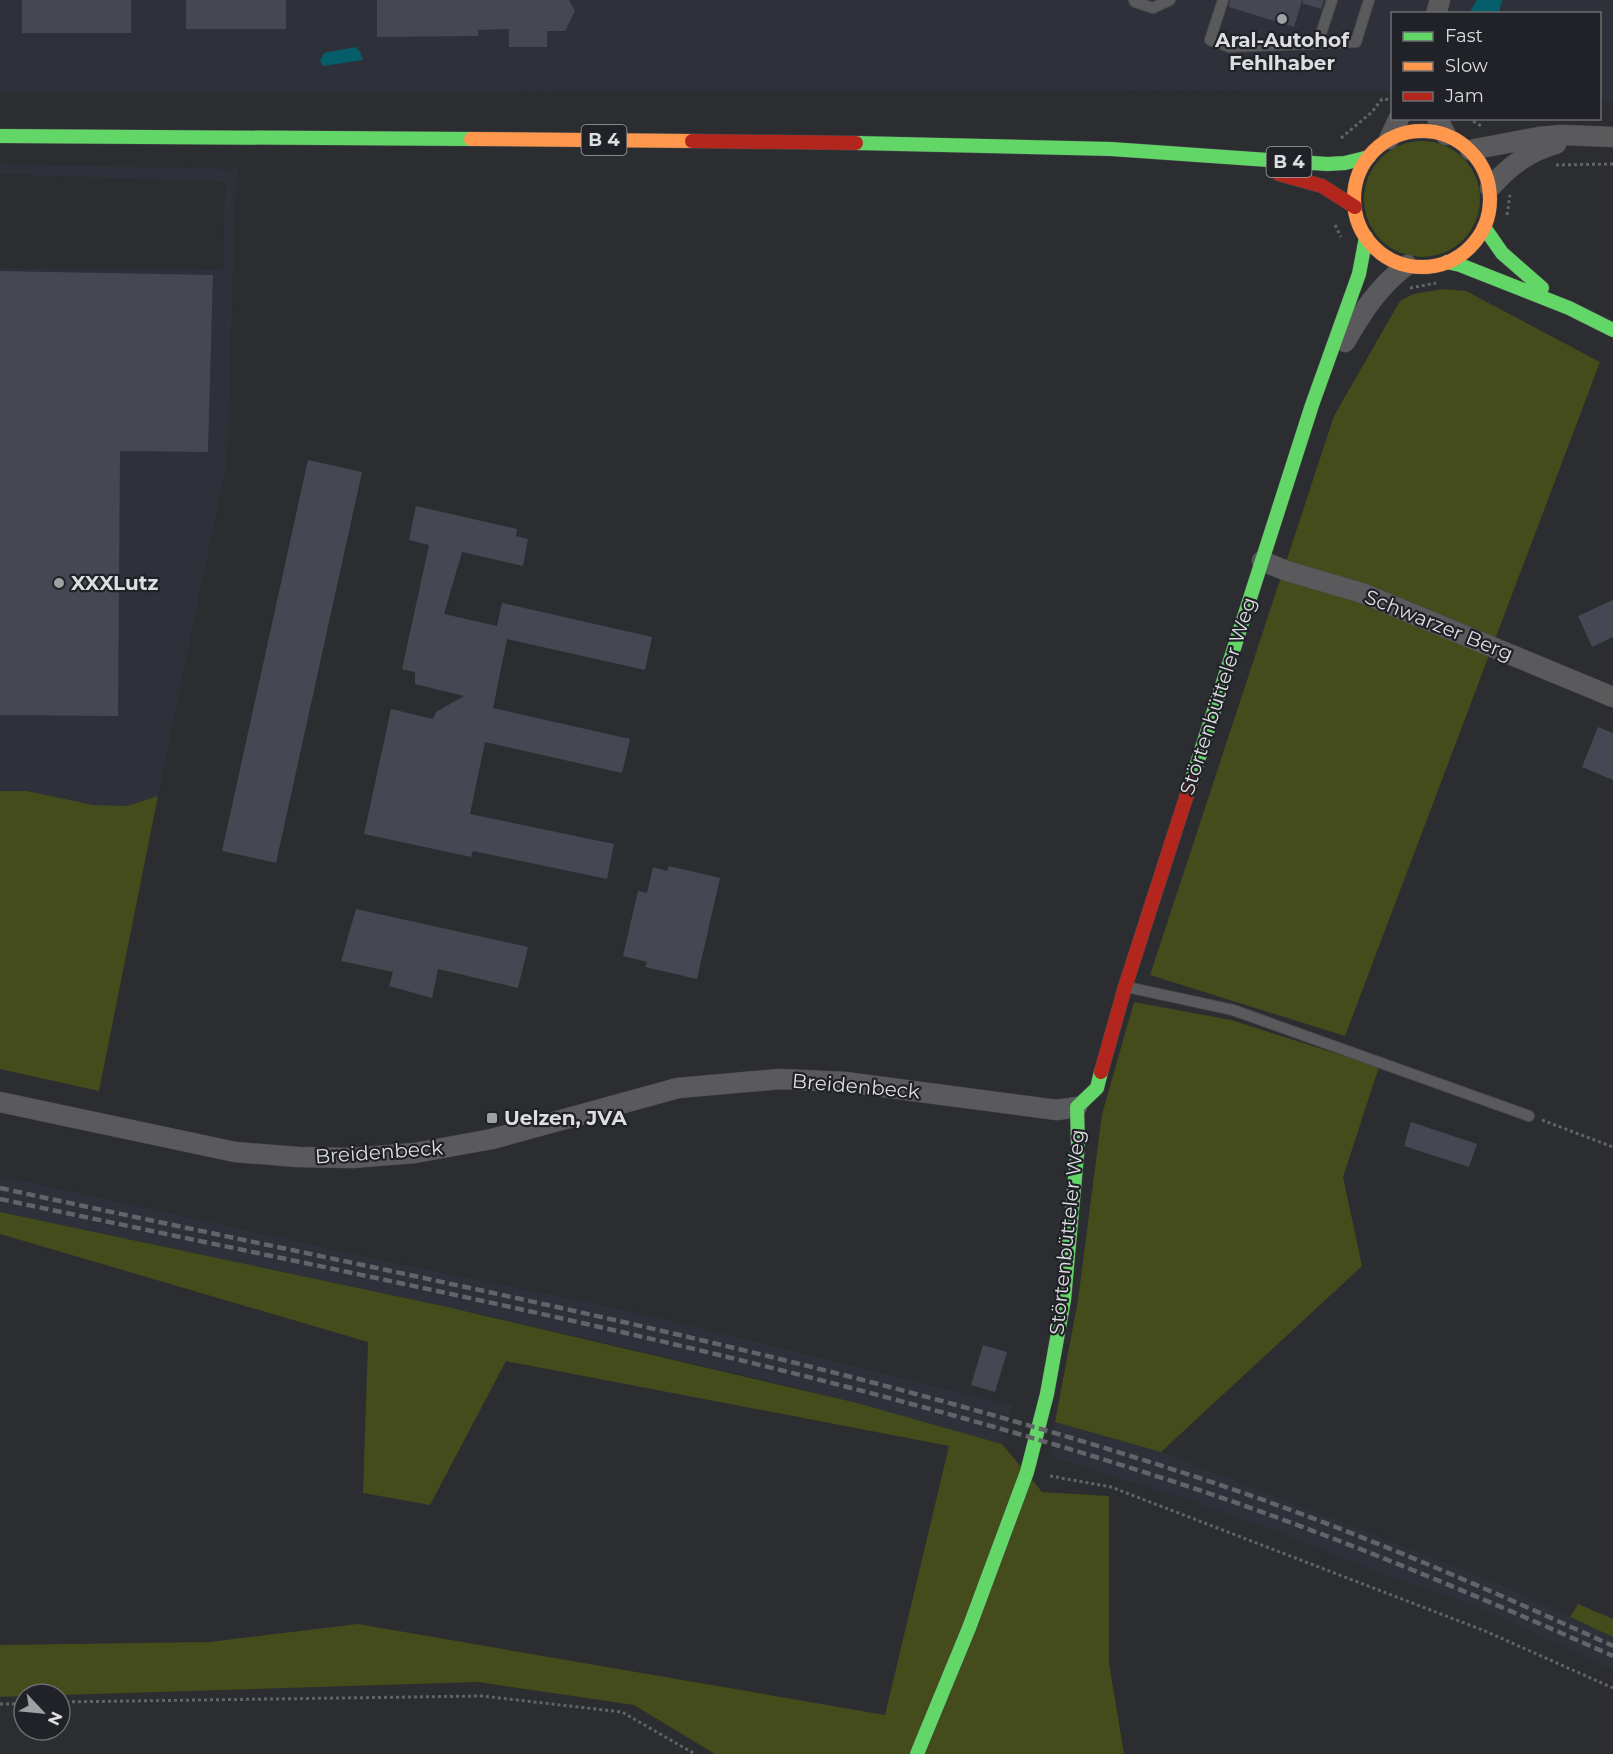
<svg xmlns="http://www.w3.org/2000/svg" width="1613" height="1754" font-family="Montserrat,sans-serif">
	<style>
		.built { fill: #2e303a }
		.green { fill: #444c1c }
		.water { fill: #065d6a }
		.building { fill: #454853 }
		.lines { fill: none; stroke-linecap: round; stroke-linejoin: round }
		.lane-casing { stroke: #494a4c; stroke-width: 12 }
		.street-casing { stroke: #494a4c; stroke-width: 21 }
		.fast-casing { stroke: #494a4c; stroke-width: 15 }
		.slow-casing { stroke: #494a4c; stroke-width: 15 }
		.jam-casing { stroke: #494a4c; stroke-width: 15 }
		.path { stroke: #616365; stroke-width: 3; stroke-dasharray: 3 3; stroke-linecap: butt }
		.lane { stroke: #5a5a5c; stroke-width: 10 }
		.street { stroke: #5a5a5c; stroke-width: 20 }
		.fast { stroke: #63d668; stroke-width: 14 }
		.slow { stroke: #ff974d; stroke-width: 14 }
		.jam { stroke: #b3261e; stroke-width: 14 }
		.rail { stroke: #636467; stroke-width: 4.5; stroke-dasharray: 9 4.5; stroke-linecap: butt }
		.poi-dot { fill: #9fa0a3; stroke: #212227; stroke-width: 2 }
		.labels { text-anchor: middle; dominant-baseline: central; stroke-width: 4.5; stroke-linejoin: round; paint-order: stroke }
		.shield { fill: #212227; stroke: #a5a6a9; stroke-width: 1.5 }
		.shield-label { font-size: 18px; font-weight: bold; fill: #dddee1 }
		.poi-label { font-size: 20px; font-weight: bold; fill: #dddee1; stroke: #212227; text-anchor: start }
		.street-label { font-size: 20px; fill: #dddee1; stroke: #212227 }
	</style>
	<rect width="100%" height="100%" fill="#2b2d30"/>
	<path class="built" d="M0,0H1613V102L1600,101V14H1392V91L0,92Z
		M0,164L238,169L236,184L227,461L158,796L127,806L93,805L27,791H0V715L120,451H208L213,275L0,271V268L223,269L225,182L0,174Z
		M0,1176L386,1261L629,1311L1013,1405L1002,1444L801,1389L609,1344L443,1306L0,1212Z
		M1055,1422L1161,1452L1505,1586L1613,1637V1670L1482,1609L1367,1568L1276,1531L1186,1499L1051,1457Z"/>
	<path class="green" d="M1364 199a58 58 0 1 1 116 0a58 58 0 1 1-116 0Z
		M1443,289L1466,291L1600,362L1345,1036L1150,975L1334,416L1400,301L1413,294Z
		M0,791H27L93,805L127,806L158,796L99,1091L0,1069Z
		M1134,1002L1231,1020L1379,1067L1343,1177L1362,1266L1161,1452L1055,1422L1078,1300L1102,1114Z
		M0,1212L443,1306L857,1403L1002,1444L1042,1492L1109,1496V1663L1124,1754H715L634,1705L478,1682L60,1695L24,1694V1696L0,1697V1645L209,1642L358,1624L885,1715L949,1446L506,1361L430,1505L363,1493L368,1342L0,1234Z
		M1578,1604L1613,1619V1637L1570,1617Z"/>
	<path class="water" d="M1477,0H1502L1499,13H1469Z
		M356,47L360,52L363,60L323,66L320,61L324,53Z"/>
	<path class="building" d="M22,0H131V33H22Z
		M186,0H286V29H186Z
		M377,0H569L575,11L565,31H547V47H509V29L478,30V36L377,37Z
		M1230,0H1302L1294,27L1229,7Z
		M1303,0H1324L1321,9L1302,3Z
		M0,271L213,275L208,452L120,451L118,716L0,715Z
		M308,460L362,472L276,863L222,851Z
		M416,506L517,529L516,536L528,539L523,566L462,552L444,614L497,626L502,603L652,637L645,670L507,639L493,708L630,739L622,773L485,742L470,814L614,844L607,879L473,851L471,857L364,834L391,709L433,719L436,712L464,696L415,684V672L402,669L429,545L409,540Z
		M1613,600V637L1592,647L1578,616Z
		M1598,727L1613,733V780L1582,767Z
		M669,866L720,878L697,979L645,967L647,962L623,956L638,891L647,893L653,867L667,871Z
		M356,909L528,947L518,988L438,969L432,998L389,986L393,972L341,961Z
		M1411,1122L1477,1144L1469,1167L1404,1146Z
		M983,1345L1007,1352L995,1392L971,1385Z"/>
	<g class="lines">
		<g class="lane-casing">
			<path id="lane" d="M1134,0L1135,2L1153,8L1170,0
				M1223,0L1210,40L1230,47L1356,42L1369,0
				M1318,43L1332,0
				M1127,987L1233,1010L1529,1116"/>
		</g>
		<g class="street-casing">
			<path id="street" d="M1436,14L1440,0
				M1437,118L1446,135
				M1389,139L1399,118
				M1470,150L1539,137L1562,135L1613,137
				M1490,188C1509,166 1528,152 1556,144
				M1345,342C1363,311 1378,287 1407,265
				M1262,561L1287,571L1362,593L1613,697
				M0,1102L235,1152L298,1157L352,1158L415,1153L492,1139L678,1088L780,1079L845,1082L1057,1110L1077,1107"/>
		</g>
		<g class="fast-casing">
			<path id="fast" d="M0,136L471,139
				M856,143L1111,149L1327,164L1345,163L1369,157
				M1484,227L1502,253L1542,288
				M1447,262L1460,265L1569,308L1613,330
				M1192,779L1312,405L1359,274L1366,237
				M917,1754L969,1628L1027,1472L1047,1394L1064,1300L1078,1144L1077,1107L1097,1088L1101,1072"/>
		</g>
		<g class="slow-casing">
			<path id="slow" d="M1354 199a68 68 0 1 1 136 0a68 68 0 1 1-136 0Z
				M471,139L692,141"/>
		</g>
		<g class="jam-casing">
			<path id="jam" d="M692,141L856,143
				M1279,174L1322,186L1355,207
				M1101,1072L1125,987L1192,779"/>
		</g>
		<path class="path" d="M1468,118L1483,127
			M1341,138L1372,112L1382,99L1392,100
			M1556,165L1613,164
			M1507,215L1510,195
			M1335,225L1341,237
			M1410,288L1436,283
			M1542,1120L1613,1147
			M1050,1476L1111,1487L1485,1631L1613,1688
			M60,1702L482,1696L622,1712L695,1754
			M0,1704H24"/>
		<use href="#lane" class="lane"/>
		<use href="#street" class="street"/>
		<use href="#fast" class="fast"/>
		<use href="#slow" class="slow"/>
		<use href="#jam" class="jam"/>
		<path class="rail" d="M0,1188C399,1275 802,1348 1190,1475C1335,1522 1475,1583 1613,1646
			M0,1199C399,1284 802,1359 1190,1487C1334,1535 1474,1594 1613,1656"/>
	</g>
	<g class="poi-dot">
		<circle cx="1282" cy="19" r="6"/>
		<circle cx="59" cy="583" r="6"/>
		<rect x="486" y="1112" width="12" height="12" rx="3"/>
	</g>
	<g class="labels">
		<g class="shield">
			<rect x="581.5" y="125" width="45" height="30" rx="4.5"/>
			<rect x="1266.5" y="147" width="45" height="30" rx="4.5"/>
		</g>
		<g class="shield-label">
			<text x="604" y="140">B 4</text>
			<text x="1289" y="162">B 4</text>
		</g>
		<g class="poi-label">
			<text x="1282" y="40" text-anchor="middle">Aral-Autohof<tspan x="1282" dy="23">Fehlhaber</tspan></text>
			<text x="71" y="583">XXXLutz</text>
			<text x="504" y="1118">Uelzen, JVA</text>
		</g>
		<g class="street-label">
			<text transform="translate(1439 625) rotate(22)">Schwarzer Berg</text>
			<text transform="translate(1218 696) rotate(-72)">Störtenbütteler Weg</text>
			<text transform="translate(856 1086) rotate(5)">Breidenbeck</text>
			<text transform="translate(379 1152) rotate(-4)">Breidenbeck</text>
			<text transform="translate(1067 1232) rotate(-84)">Störtenbütteler Weg</text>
		</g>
	</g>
	<rect x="1391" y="12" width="210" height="108" fill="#212227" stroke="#6c6d71" stroke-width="1.5"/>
	<rect x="1403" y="32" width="30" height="9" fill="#63d668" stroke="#6c6d71" stroke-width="1.5"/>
	<text x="1445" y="42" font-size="18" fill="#dddee1">Fast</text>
	<rect x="1403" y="62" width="30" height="9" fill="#ff974d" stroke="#6c6d71" stroke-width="1.5"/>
	<text x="1445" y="72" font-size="18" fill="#dddee1">Slow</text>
	<rect x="1403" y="92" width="30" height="9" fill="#b3261e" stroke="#6c6d71" stroke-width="1.5"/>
	<text x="1445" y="102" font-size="18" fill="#dddee1">Jam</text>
	<g transform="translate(42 1712) rotate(116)"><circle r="28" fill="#212227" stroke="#6c6d71" stroke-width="1.5"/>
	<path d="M0-4.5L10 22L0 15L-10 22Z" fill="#9fa0a3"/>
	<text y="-9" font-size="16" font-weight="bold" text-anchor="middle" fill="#dddee1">N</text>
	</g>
</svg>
